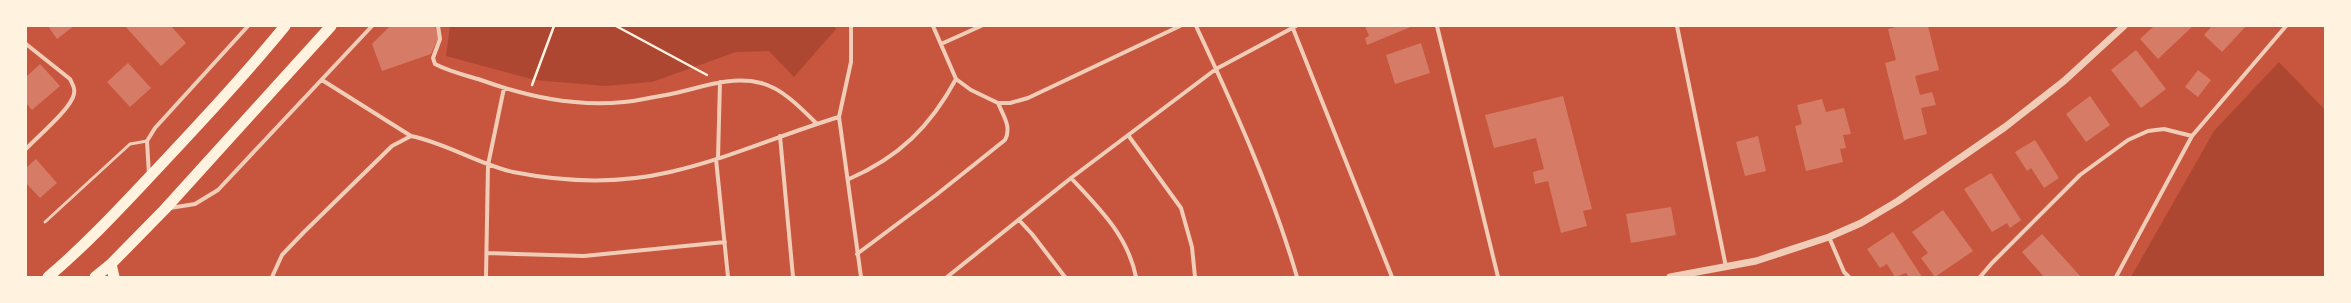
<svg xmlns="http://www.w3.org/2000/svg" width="2351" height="303" font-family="'Asap Condensed',sans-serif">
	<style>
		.green { fill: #ae4732 }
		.building { fill: #d67c66 }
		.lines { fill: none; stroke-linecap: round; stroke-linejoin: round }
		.path { stroke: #fff3e0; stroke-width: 2.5 }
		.service { stroke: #f1ccb7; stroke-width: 3 }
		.minor { stroke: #f1ccb7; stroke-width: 4 }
		.tertiary { stroke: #f1ccb7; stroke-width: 7 }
		.trunk { stroke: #fff3e0; stroke-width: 11 }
	</style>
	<rect width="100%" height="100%" fill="#c8553d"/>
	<path class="green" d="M450,26H833L836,29L794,77L769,51L736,52L652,82L605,86L535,80L446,56Z
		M2279,62L2325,110V277H2131L2214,131Z"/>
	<path class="building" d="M48,26H74L57,39Z
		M125,26H171L186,43L161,66Z
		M390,26H435L439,36L431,54L382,71L372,44Z
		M1365,26H1413L1367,45L1365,38L1369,36Z
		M1899,26H1928L1939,70L1915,76L1920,95L1932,92L1936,105L1921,108L1927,134L1904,140L1885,63L1896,60L1888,29Z
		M2154,26H2193L2158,59L2140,39Z
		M2212,26H2246L2222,52L2204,35Z
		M1421,43L1430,73L1395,84L1386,55Z
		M2136,50L2166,89L2141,108L2111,70Z
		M128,63L151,88L130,107L107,82Z
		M40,64L60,86L32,110L26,103V77Z
		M2198,70L2211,80L2198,97L2185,87Z
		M1563,96L1592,209L1583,211L1587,226L1561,233L1548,181L1535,184L1533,172L1544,169L1536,138L1494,148L1485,115Z
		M2090,96L2110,125L2086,142L2066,114Z
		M1822,99L1826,112L1844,108L1851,134L1843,135L1846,148L1840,149L1843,162L1806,171L1795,126L1802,124L1797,105Z
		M1758,136L1766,171L1745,176L1736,142Z
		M2035,140L2059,178L2044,188L2031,168L2027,171L2015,152Z
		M36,159L57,183L40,198L26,183V168Z
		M1991,173L2021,220L2010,228L2007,223L1992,232L1964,189Z
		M1671,207L1676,235L1631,243L1626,214Z
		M1943,210L1973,251L1935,277L1921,258L1928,253L1912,232Z
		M1893,232L1922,277H1909L1906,273L1895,277L1887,264L1880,268L1867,249Z
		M2042,234L2081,277H2044L2022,252Z"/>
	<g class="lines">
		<path class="path" d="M616,26L707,75
			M532,85L554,26"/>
		<path class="service" d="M45,222L130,144L147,141"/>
		<path class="minor" d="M438,26L440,39L433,58L435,64C448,71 464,75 478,79C525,96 573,107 624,102C638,101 652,97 666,95C698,89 729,75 761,83C782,88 802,109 817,124
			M851,26V62L839,117L861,277
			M933,26L956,79L971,90L998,103H1010L1028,98L1180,26
			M1196,26C1234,107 1272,191 1297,277
			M1292,26L1392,277
			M1437,26L1498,277
			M1677,26L1726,267
			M26,44L70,79C73,85 75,88 74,94C71,109 37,137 26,149
			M941,44L981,26
			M322,80L411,136
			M1128,135L1181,208L1192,247L1195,277
			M780,136L793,277
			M718,158L720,82
			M716,159L728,277
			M149,175L147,141L155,128L248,26
			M1071,178C1099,208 1128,236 1136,277
			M849,179C899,157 930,127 956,79
			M170,208L195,204L218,190L372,26
			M1019,220L1032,234L1065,277
			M1829,237L1844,272L1849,277
			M487,253L584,256L725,242
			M857,254L936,195L1005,140C1012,127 1003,115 998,103
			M272,277L282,255L304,232L392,146L411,136C446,143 478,164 513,172C564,182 619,184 670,172C728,159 782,134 839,117
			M486,277L488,165L504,88
			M947,277L1071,178L1216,69L1296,26
			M1980,277L1992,263L2080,175L2128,140L2148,131L2164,129L2192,136
			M2116,277L2192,136L2286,26"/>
		<path class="tertiary" d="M1670,277L1756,261L1829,237L1861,223L1898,201L2005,127L2064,81L2124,26"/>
		<path class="trunk" d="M111,264L114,277
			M48,277C87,244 121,207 156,170C200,123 244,76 285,26
			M95,277L111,264L165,209L331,26"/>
	</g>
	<rect width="2351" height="303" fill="none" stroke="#fff3e0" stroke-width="54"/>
</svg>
